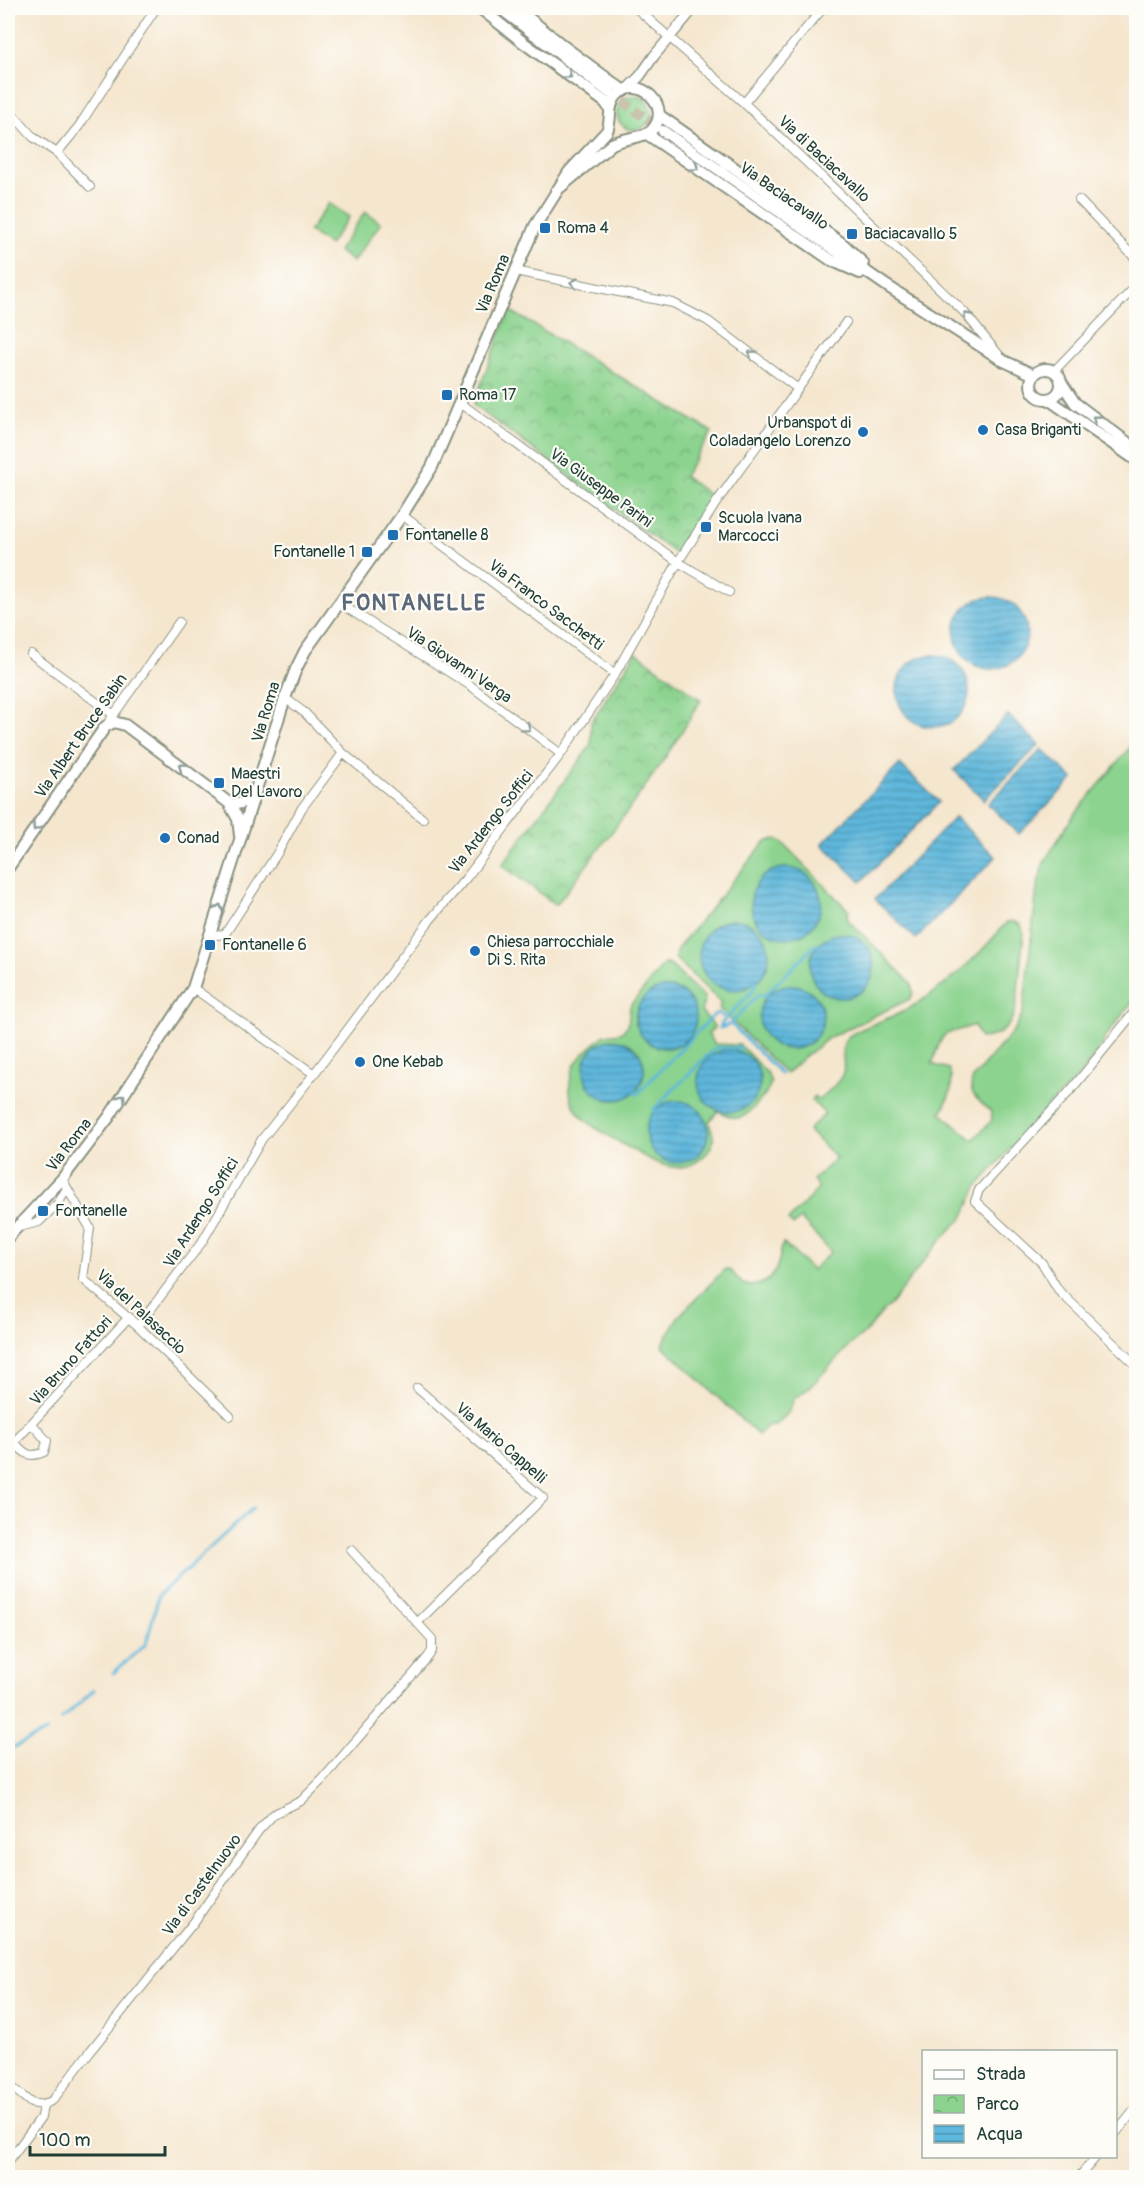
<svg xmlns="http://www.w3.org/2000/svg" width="1144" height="2185" font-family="Pangolin,sans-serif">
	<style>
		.green { fill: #8bd38e; stroke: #558861; stroke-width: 1.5; fill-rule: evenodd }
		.park { fill: url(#park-crowns); stroke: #558861; stroke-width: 1.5 }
		.water { fill: url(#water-rules); stroke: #3e7a88; stroke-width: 1.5 }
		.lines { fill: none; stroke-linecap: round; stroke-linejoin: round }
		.stream { stroke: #5eb7dc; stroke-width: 3 }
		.secondary-tunnel { stroke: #cac4af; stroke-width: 10; stroke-dasharray: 10 5; stroke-linecap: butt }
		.minor-casing { stroke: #8a9281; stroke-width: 10 }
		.tertiary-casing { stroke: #8a9281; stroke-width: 12 }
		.secondary-casing { stroke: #8a9281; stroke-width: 14 }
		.minor { stroke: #fff; stroke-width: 8 }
		.tertiary { stroke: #fff; stroke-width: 9 }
		.secondary { stroke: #fff; stroke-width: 10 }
		.oneway { stroke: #8f9e9a }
		.poi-dot { fill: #1f6fb2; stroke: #fdfcf7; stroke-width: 2 }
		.labels { text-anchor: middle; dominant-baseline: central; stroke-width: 4.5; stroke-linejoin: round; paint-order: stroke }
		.street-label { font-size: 16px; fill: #1f3d34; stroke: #fdfcf7 }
		.poi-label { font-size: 16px; fill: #1f3d34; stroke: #fdfcf7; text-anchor: start }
		.district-label { font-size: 22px; font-weight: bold; letter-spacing: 1.5px; fill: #5b6879; stroke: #fdfcf7 }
	</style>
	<defs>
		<pattern id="park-crowns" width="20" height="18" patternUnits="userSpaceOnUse" patternTransform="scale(1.5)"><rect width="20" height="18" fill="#8bd38e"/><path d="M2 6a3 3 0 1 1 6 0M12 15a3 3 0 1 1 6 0" fill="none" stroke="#71ac75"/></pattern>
		<pattern id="water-rules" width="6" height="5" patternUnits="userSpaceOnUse" patternTransform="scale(1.5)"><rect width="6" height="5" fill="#5eb7dc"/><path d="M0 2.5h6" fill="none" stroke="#4d96b3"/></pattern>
	</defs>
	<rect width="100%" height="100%" fill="#fdfcf7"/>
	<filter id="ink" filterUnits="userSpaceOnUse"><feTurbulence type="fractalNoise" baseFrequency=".0167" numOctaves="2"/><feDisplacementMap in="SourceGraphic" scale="12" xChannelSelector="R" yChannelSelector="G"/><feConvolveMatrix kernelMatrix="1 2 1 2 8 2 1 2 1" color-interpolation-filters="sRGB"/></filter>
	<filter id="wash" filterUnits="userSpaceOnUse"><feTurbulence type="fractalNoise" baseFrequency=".008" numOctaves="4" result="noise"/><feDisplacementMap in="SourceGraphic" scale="24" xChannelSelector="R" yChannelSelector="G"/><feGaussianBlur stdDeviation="1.35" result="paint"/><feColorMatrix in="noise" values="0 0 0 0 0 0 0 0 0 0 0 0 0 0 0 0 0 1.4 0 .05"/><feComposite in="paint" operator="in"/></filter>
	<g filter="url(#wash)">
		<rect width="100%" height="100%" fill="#f5e6ce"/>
		<path class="green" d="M617 113a17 17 0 1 1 34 0a17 17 0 1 1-34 0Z
			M329,203L349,217L329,245L309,231Z
			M365,212L381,223L353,262L338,251Z
			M1136,740V997L1104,1039L1103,1044C1087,1066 1071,1088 1049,1104L977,1187L963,1218L950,1230L930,1253L891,1304L883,1311L866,1332L849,1346L809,1388L794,1399L788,1413L776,1425H769L758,1435L662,1345L678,1317L725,1269C734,1270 736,1279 743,1284C748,1286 753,1286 757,1285C779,1279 778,1260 783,1243L812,1270L831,1252L801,1219L793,1225L788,1221L819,1188L813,1180L836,1158L808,1130L825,1114L811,1100L814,1096L819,1100C827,1092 839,1084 843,1073C846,1061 838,1048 848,1037C857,1028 893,1018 906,1010C946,988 977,958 1006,923L1013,921L1021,925L1024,934C1022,949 1021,963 1019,978C1017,1006 1016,1037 980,1038L974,1025C941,1038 945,1025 932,1064L949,1069C955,1087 949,1097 941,1113L973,1140L992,1120L991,1112C981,1101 966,1095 973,1078L1015,1029L1023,1012L1037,888L1044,862L1071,819Z
			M776,839L782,842L849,911L847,917L849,921L911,983L913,993L910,999L830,1037L804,1057L786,1074L719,1008L721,1003L676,959L675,956L677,949L765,842Z
			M664,964L670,965L705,998L701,1011L715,1027L708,1034L715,1044L740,1045L767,1073L771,1082C769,1092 748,1118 737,1118C731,1118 724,1114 718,1111L709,1122C714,1137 717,1143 705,1155C678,1183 646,1157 619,1142C595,1128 566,1114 570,1082C571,1075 573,1066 578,1060C584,1052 593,1045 601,1038L605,1035L621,1033L628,1025L630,1006ZM664,988L674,989L683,993L690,1037L683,1044L673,1048L635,1023C636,1003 645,992 664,988ZM612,1039C640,1042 652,1064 638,1089L587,1084C580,1061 589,1044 612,1039ZM666,1104L708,1133L706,1143L702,1151L650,1146C644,1128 649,1114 666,1104Z"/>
		<path class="park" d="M509,310L712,432L684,476L712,497L677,555L473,405Z
			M636,652L701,700C659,773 607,839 556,905L502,865L591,745V722Z"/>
		<path class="water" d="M955 633a36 36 0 1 1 72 0a36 36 0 1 1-72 0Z
			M897 691a36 36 0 1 1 72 0a36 36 0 1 1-72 0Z
			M1008,715L1039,745L984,800L954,770Z
			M1042,749L1073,779L1019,834L988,804Z
			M900,764L939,802L861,882L822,844Z
			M955,817L996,857L916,939L875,899Z
			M751 903a35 35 0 1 1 70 0a35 35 0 1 1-70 0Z
			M699 955a35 35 0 1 1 70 0a35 35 0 1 1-70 0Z
			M810 966a32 32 0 1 1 64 0a32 32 0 1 1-64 0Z
			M759 1017a32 32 0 1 1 64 0a32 32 0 1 1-64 0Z
			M636 1018a30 30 0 1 1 60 0a30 30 0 1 1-60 0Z
			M584 1070a30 30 0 1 1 60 0a30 30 0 1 1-60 0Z
			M698 1081a31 31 0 1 1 62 0a31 31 0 1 1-62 0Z
			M646 1132a31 31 0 1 1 62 0a31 31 0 1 1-62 0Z"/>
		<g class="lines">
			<path class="stream" d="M764,996L815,945H818
				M732,1025L781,1074
				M720,1028L729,1025L759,994L766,997
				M720,1028L722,1023L754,989L756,982
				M635,1092L637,1094L715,1014L719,1013L723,1017
				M655,1112L654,1109L715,1048H741
				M113,1673L146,1644L159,1595L253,1508
				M62,1719L94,1690
				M8,1750L46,1732"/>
		</g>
	</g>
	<g filter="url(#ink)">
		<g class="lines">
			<path class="secondary-tunnel" d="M610,93L661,129"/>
			<g class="minor-casing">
				<path id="minor" d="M636,8L744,103L964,312L999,355
					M744,103L823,8
					M8,109L33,137L57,153L79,126L156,8
					M57,153L90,187
					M1079,200L1136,259
					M515,271L673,303L708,321L798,389
					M1054,371L1136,286
					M459,402L678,562L729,592
					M402,515L615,674
					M339,603L471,686L561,754
					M31,654L114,715
					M106,726L179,622
					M343,753L423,819
					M210,933L217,935L225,934L278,852L302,808L343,753L305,713L285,698
					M193,988L314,1074
					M1136,1010L1070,1091L979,1190L975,1201L1042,1263L1059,1291L1136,1365
					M62,1179L90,1228L83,1279L138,1326L230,1416
					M19,1227L39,1222L59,1202L67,1188
					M138,1326L202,1242L262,1139L314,1074L430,920L467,877L561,754L615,674L678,562L718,500L846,322
					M417,1388L543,1498L418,1622
					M14,1442C24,1453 29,1459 44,1452L47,1441L32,1424
					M8,1449L129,1317
					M8,2084L31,2103L43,2105
					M43,2105L53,2100L91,2050L194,1922L259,1830L274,1814L301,1801L322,1780L428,1657L432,1651V1639L351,1550
					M1116,2133L1136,2108
					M8,2162L41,2117L43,2105
					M1078,2178L1097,2156"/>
			</g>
			<g class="tertiary-casing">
				<path id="tertiary" d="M627,89L640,76L654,56L694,8"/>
			</g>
			<g class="secondary-casing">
				<path id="secondary" d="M480,8L524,43L605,102L610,109
					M500,8L610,93
					M516,8L562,45L624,91
					M659,115L843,244L863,263
					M663,131L887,286L1004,361L1034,375
					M647,134L831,260L860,273
					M1031 384a15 15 0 1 1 30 0a15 15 0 1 1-30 0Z
					M1061,382L1075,403L1136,449
					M1048,399L1136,460
					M229,803C242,807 248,800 256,790
					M8,868L105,727L114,722L125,725L229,803L238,819L240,836
					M8,1237L62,1179L109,1117L193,988L285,698L296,669L305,651L402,515L432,467L535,226L569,172L607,131C612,120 607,107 616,96C638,72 675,108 651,131C643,138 624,138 612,144L556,191"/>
			</g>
			<use href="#minor" class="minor"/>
			<use href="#tertiary" class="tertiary"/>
			<use href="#secondary" class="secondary"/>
		</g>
		<defs><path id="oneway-chevron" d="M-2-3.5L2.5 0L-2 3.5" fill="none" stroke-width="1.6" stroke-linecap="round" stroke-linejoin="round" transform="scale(1.5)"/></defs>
		<g class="oneway">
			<use href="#oneway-chevron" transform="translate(568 75) rotate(36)"/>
			<use href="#oneway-chevron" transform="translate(695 167) rotate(34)"/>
			<use href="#oneway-chevron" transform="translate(574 283) rotate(-169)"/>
			<use href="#oneway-chevron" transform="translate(967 316) rotate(-132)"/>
			<use href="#oneway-chevron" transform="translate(752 354) rotate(-143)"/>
			<use href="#oneway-chevron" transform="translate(1096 419) rotate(-143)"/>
			<use href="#oneway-chevron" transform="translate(527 728) rotate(37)"/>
			<use href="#oneway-chevron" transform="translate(182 767) rotate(-143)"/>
			<use href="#oneway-chevron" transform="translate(36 827) rotate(125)"/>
			<use href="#oneway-chevron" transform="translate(219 908) rotate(-71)"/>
			<use href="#oneway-chevron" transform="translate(122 1098) rotate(-56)"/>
		</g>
	</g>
	<g class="poi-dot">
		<rect x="539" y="222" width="12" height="12" rx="3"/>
		<rect x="846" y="228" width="12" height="12" rx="3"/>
		<rect x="441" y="389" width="12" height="12" rx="3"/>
		<circle cx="983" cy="430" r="6"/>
		<circle cx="863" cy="432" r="6"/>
		<rect x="700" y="521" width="12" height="12" rx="3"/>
		<rect x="387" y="529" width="12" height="12" rx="3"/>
		<rect x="361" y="546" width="12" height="12" rx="3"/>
		<rect x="213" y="777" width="12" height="12" rx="3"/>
		<circle cx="165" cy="838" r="6"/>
		<rect x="204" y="939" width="12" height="12" rx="3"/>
		<circle cx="475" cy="951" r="6"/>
		<circle cx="360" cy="1062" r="6"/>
		<rect x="37" y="1205" width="12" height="12" rx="3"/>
	</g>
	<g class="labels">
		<g class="street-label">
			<text transform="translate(824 159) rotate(43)">Via di Baciacavallo</text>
			<text transform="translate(784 196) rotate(35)">Via Baciacavallo</text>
			<text transform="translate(493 284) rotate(-67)">Via Roma</text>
			<text transform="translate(601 488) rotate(36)">Via Giuseppe Parini</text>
			<text transform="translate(546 605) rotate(37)">Via Franco Sacchetti</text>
			<text transform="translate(459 665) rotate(34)">Via Giovanni Verga</text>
			<text transform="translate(266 712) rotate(-73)">Via Roma</text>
			<text transform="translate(81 736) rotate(-55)">Via Albert Bruce Sabin</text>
			<text transform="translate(491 822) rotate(-52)">Via Ardengo Soffici</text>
			<text transform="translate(69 1145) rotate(-52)">Via Roma</text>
			<text transform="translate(201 1213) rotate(-58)">Via Ardengo Soffici</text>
			<text transform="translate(141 1312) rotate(43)">Via del Palasaccio</text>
			<text transform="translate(71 1361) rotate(-48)">Via Bruno Fattori</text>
			<text transform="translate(501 1443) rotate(41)">Via Mario Cappelli</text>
			<text transform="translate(202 1885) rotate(-54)">Via di Castelnuovo</text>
		</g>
		<g class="poi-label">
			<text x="557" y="228">Roma 4</text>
			<text x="864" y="234">Baciacavallo 5</text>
			<text x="459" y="395">Roma 17</text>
			<text x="851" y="423" text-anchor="end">Urbanspot di<tspan x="851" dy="18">Coladangelo Lorenzo</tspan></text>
			<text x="995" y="430">Casa Briganti</text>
			<text x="718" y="518">Scuola Ivana<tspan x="718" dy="18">Marcocci</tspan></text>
			<text x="405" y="535">Fontanelle 8</text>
			<text x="355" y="552" text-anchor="end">Fontanelle 1</text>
			<text x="231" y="774">Maestri<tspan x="231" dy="18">Del Lavoro</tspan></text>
			<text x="177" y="838">Conad</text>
			<text x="487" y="942">Chiesa parrocchiale<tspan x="487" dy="18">Di S. Rita</tspan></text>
			<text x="222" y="945">Fontanelle 6</text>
			<text x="372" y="1062">One Kebab</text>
			<text x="55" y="1211">Fontanelle</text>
		</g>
		<g class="district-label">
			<text x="414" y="603">FONTANELLE</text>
		</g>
	</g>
	<rect width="1144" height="2185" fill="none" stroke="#fdfcf7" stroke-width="30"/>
	<rect x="922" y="2050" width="195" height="108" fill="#fdfcf7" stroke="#a4b0a9" stroke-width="1.5"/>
	<rect x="934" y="2070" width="30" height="9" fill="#ffffff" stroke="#a4b0a9" stroke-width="1.5"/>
	<text x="976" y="2080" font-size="18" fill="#1f3d34">Strada</text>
	<rect x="934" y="2095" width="30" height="18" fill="url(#park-crowns)" stroke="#a4b0a9" stroke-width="1.5"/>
	<text x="976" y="2110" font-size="18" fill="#1f3d34">Parco</text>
	<rect x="934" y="2125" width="30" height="18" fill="url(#water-rules)" stroke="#a4b0a9" stroke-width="1.5"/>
	<text x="976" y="2140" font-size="18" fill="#1f3d34">Acqua</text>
	<path d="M30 2146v9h135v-9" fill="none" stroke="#1f3d34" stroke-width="3"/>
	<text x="39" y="2146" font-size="18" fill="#1f3d34" stroke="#fdfcf7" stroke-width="4.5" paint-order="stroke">100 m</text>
</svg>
